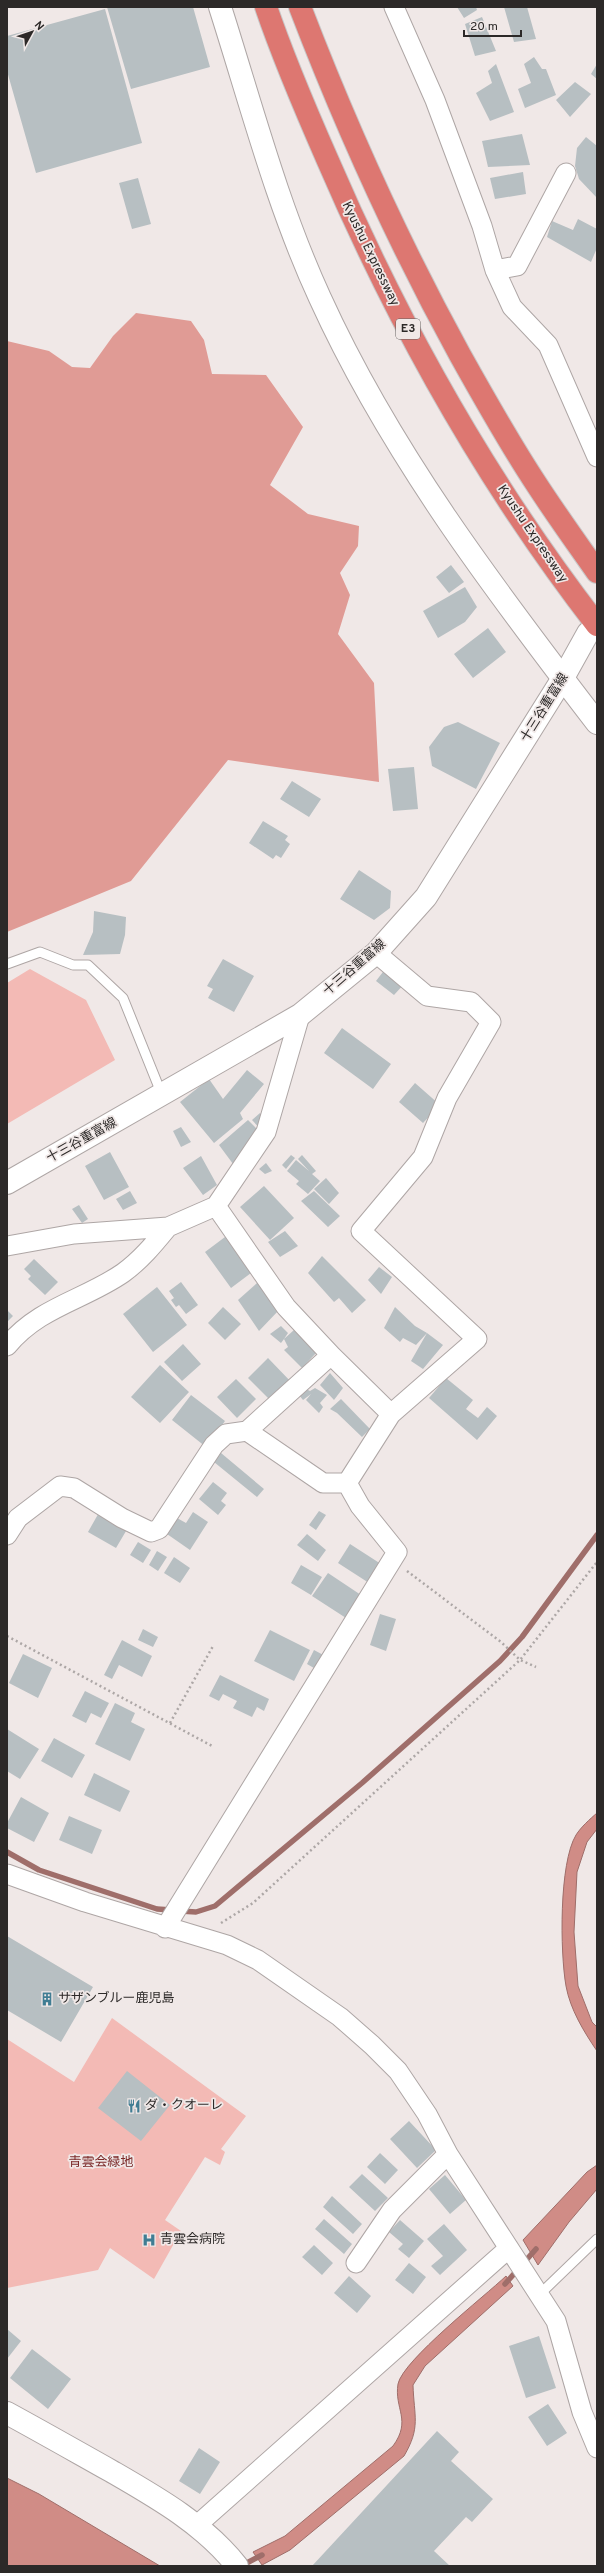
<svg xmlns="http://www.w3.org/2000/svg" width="604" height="2573" font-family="Overpass,'Noto Sans JP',sans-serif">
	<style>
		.green { fill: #f3bab5 }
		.forest { fill: #e09b95 }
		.water { fill: #d08c86; stroke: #9f6e6a }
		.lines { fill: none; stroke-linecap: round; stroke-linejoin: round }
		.stream { stroke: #9f6e6a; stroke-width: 5.5 }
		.building { fill: #b7bfc2 }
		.service-casing { stroke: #aea6a5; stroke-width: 11 }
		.minor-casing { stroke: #aea6a5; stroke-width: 21 }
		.tertiary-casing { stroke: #aea6a5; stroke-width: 24 }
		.secondary-casing { stroke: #aea6a5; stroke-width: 24 }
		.motorway-casing { stroke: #c8c7c7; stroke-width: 24 }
		.path { stroke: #ada7a6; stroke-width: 2.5; stroke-dasharray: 2 3; stroke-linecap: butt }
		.service { stroke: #fff; stroke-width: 9 }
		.minor { stroke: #fff; stroke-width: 19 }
		.tertiary { stroke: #fff; stroke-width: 22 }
		.secondary { stroke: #fff; stroke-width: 22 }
		.motorway { stroke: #dd7771; stroke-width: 22 }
		.labels { text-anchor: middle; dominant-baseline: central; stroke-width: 3.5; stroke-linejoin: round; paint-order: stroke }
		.shield { fill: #f0e8e7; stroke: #676261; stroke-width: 1 }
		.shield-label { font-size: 12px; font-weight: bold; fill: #2c2928 }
		.street-label { font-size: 13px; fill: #2c2928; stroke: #f0e8e7 }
		.poi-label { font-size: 13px; fill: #2c2928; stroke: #f0e8e7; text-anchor: start }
		.park-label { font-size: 13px; fill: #7b2928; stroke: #f0e8e7 }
	</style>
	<rect width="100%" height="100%" fill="#f0e8e7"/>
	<path class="green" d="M30,969L86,1000L115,1060L7,1124V983Z
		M112,2018L246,2116L221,2149L225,2152L220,2165L205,2157L165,2220L181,2231L154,2279L110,2248L98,2270L7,2288V2039L74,2082Z"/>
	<path class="forest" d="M136,313L191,321L204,340L212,374L266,375L303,427L270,485L308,514L359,526L358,546L340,573L350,595L338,634L374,683L379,782L228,760L131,881L7,932V341L49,351L72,367L90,368L113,336Z"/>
	<path class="water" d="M597,1813V1829L587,1842L577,1872L574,1932L578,1986L592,2022L597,2027V2051C584,2032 570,2009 566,1986C560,1952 559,1863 576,1835C581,1827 590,1819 597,1813Z
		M597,2165V2189L569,2222L538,2265L523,2240L587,2172Z
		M506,2276L513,2286L425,2366L413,2385C414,2417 421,2427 404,2456L290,2550L262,2565L253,2552L285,2536L393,2446C412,2420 394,2409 398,2384C403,2360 485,2296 506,2276Z
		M7,2478L39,2494L160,2566H7Z"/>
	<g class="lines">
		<path class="stream" d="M7,1852L39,1870L157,1909L172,1910
			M180,1911L196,1912L215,1906L362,1783L500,1661L522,1637L597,1535
			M505,2284L536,2249
			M241,2566L262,2555"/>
	</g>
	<path class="building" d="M107,7H193L210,67L131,89Z
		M457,7H476L477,10L464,18Z
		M504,7H527L536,39L514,42Z
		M105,9L142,143L36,173L7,71V36Z
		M482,17L496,51L475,56L465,24Z
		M534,57L542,69H546L556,95L525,108L518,89L531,83L524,64Z
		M496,64L514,112L490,121L476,93L492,83L488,71Z
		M597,64V79L591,74Z
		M575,82L591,94L570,117L556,100Z
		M522,134L530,165L488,167L482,141Z
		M586,137L597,146V198L579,179L575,166L577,148Z
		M523,172L526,194L495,199L490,178Z
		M138,178L151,224L132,229L119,183Z
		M578,219L597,229V248L591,262L547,237L552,221L573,230Z
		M451,565L464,582L449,593L436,577Z
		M465,587L477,607L465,622L438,638L423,611Z
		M488,628L506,652L473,678L454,654Z
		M458,722L500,743L476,789L432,766L429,747L444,727Z
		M414,767L418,809L393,811L388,769Z
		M292,781L321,799L309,817L280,799Z
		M263,821L288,836L285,840L290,844L281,858L276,855L273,859L249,843Z
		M359,870L391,891L390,908L374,920L340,899Z
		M94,911L126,917L125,935L120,954L83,955L93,932Z
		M223,959L254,976L234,1012L208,998L213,989L207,986Z
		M386,968L405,983L394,995L376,981Z
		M342,1028L391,1064L373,1089L324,1053Z
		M247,1070L264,1084L240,1113L243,1119L214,1143L180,1102L209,1079L223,1099Z
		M415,1083L440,1105L423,1123L399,1102Z
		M260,1113L267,1121L263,1132L252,1120Z
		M248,1120L264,1136L236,1168L219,1145Z
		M181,1127L191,1142L181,1147L173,1131Z
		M110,1152L129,1187L104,1200L85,1166Z
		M291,1155L295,1158L286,1169L282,1165Z
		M302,1155L316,1171L312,1174L320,1181L308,1194L296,1184L299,1181L287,1171L296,1160L309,1171L298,1159Z
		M201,1156L217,1185L203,1195L183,1168Z
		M266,1163L272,1171L265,1174L259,1169Z
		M326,1178L339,1193L329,1204L314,1189Z
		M264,1186L294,1218L270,1240L240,1207Z
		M130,1191L137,1203L123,1210L116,1199Z
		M314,1191L340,1216L328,1227L301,1201Z
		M79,1205L88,1219L82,1223L72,1209Z
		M285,1231L298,1246L280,1257L268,1242Z
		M225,1237L251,1273L231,1288L205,1252Z
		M322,1256L366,1300L352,1313L339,1298L334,1302L308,1273Z
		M34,1259L58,1282L45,1295L28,1279L31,1276L24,1269Z
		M379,1267L392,1277L381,1294L368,1280Z
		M181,1282L198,1305L186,1314L179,1305L176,1307L171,1300L174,1298L169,1291Z
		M257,1283L279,1310L259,1331L238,1300Z
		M157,1287L187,1325L153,1352L123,1314Z
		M223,1307L241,1324L225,1340L208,1323Z
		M395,1307L415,1326L427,1333L416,1345L403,1338L400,1342L384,1328Z
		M7,1310L13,1316L7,1322Z
		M281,1326L288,1333L284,1339L294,1330L317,1352L302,1368L284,1350L288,1347L284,1339L281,1343L270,1334Z
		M427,1333L443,1345L423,1369L411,1361Z
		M183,1344L201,1364L182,1381L164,1362Z
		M268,1358L294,1385L274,1404L248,1378Z
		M160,1365L189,1392L160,1423L131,1397Z
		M330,1373L343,1388L334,1400L320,1385Z
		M446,1378L473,1400L466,1409L478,1418L487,1407L497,1416L477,1440L429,1398Z
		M236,1379L256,1399L237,1418L217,1397Z
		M315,1388L327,1395L320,1403L323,1407L319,1413L306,1400L311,1394L303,1400L299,1395L306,1389L310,1391Z
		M191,1395L225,1421L206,1447L172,1420Z
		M341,1399L370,1429L362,1437L337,1413L330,1409Z
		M221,1453L264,1489L257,1497L214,1462Z
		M213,1482L227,1493L221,1501L226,1505L218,1515L199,1499Z
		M101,1509L129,1526L116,1548L88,1532Z
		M319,1511L326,1515L316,1530L309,1525Z
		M193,1512L208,1522L190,1550L167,1534L177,1518L186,1523Z
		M307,1534L326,1550L318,1561L297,1545Z
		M138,1542L151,1550L143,1563L130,1555Z
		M350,1544L381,1564L369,1583L338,1563Z
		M157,1551L167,1557L158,1571L149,1565Z
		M174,1557L190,1568L180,1583L164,1573Z
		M301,1565L322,1577L311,1595L291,1583Z
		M328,1573L361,1595L346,1618L312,1596Z
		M380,1614L396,1619L386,1651L370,1645Z
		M143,1629L158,1637L153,1647L138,1640Z
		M270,1630L310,1650L294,1681L254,1661Z
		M122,1640L152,1656L142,1677L119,1665L112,1679L104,1675Z
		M314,1650L327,1657L319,1671L307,1664Z
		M23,1654L52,1668L38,1698L9,1683Z
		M220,1675L269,1699L264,1711L257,1707L252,1717L233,1708L237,1701L223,1694L219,1701L209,1696Z
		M85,1691L109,1703L101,1718L91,1713L86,1723L72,1716Z
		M115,1703L135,1713L131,1722L145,1729L130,1761L95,1744Z
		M7,1729L39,1749L20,1779L7,1771Z
		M54,1738L85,1755L72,1778L41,1761Z
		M94,1773L130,1791L120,1812L84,1795Z
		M21,1797L49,1813L34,1842L7,1828V1823Z
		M69,1816L102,1830L92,1854L59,1840Z
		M7,1936L93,1987L61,2042L7,2010Z
		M127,2071L170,2105L141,2141L98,2108Z
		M409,2121L436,2150L417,2168L390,2139Z
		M380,2153L398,2170L385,2184L367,2167Z
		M362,2174L388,2198L375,2211L349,2187Z
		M445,2175L466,2200L450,2214L429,2189Z
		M332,2196L362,2224L353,2234L323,2207Z
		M324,2219L352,2244L344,2254L315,2229Z
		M400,2220L424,2241L409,2258L398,2249L403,2244L389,2232Z
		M444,2224L467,2250L440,2275L431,2266L443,2256L427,2239Z
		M314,2245L333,2263L322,2275L302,2257Z
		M409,2263L426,2277L413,2294L395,2280Z
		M349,2276L371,2296L357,2313L334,2293Z
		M7,2329L21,2341L7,2359Z
		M539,2336L556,2388L526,2398L509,2346Z
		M32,2349L71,2379L48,2409L10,2378Z
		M548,2404L567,2433L547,2446L528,2417Z
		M437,2431L459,2452L451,2461L493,2499L472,2522L466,2517L434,2551L450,2566H312Z
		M199,2448L220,2462L200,2494L179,2481Z"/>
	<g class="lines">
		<g class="service-casing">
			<path id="service" d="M7,964L40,952L73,965H88L123,998L162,1095
				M540,2294L597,2239"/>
		</g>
		<g class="minor-casing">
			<path id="minor" d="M394,7L435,100L482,226L495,270L512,307L548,345L597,457
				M495,270L517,266L566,173
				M376,953L427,996L471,1002L491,1022L447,1098L423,1157L361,1231L477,1339L391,1414
				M7,1246L74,1234L168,1227L216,1206L266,1132L300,1015
				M7,1346C39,1307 84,1300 123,1273C141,1260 154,1244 168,1227
				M331,1355L391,1414L347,1483
				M7,1535L18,1518L60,1486L74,1488L122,1518L151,1532L159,1529L214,1445L226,1434L247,1431
				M7,1874L85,1902L227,1945L258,1960L340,2017L372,2045L398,2071L427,2114L448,2154L556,2321L582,2412L597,2448
				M165,1928L397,1552L360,1506L347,1483H323L247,1431L331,1355L286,1307L216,1206
				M356,2263L392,2210L448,2154
				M196,2526L509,2248"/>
		</g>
		<g class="tertiary-casing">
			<path id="tertiary" d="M220,7C251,104 277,205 320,298C390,452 494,589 597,723
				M7,2413C42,2432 77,2452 111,2471C156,2497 204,2524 237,2566"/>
		</g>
		<g class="secondary-casing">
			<path id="secondary" d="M7,1183L300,1015L376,953L426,897L563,678L588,633"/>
		</g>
		<g class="motorway-casing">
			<path id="motorway" d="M266,7C284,60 306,111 328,161C399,326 487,483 597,625
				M300,7C346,127 398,242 460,355C484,398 508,441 535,482C555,513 576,542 597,572"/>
		</g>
		<path class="path" d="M407,1571L501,1642L520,1660L536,1667
			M7,1636L214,1747
			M170,1723L213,1646
			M221,1923L253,1903L520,1660L597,1562"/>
		<use href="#service" class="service"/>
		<use href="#minor" class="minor"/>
		<use href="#tertiary" class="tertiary"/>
		<use href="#secondary" class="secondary"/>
		<use href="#motorway" class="motorway"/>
	</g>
	<defs>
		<g id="building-bare" transform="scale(1.08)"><path d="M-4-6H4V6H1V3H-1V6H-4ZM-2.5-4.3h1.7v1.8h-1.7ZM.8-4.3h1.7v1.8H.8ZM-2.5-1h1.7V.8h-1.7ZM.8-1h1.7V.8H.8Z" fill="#407d93" stroke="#f0e8e7" stroke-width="2.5" paint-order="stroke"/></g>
		<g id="restaurant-bare" transform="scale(1.08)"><path d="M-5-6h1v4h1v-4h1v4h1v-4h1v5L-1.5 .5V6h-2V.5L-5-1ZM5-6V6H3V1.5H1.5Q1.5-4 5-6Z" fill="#407d93" stroke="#f0e8e7" stroke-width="2.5" paint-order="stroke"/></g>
		<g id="hospital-bare" transform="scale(1.08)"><path d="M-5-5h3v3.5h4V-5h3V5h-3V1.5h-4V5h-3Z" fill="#407d93" stroke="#f0e8e7" stroke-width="2.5" paint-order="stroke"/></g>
	</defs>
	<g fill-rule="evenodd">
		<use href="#building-bare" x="47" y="1999"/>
		<use href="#restaurant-bare" x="134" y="2106"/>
		<use href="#hospital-bare" x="149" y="2240"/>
	</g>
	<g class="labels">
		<rect class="shield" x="396" y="319" width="24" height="20" rx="3"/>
		<g class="shield-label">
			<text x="408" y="329">E3</text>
		</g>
		<g class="street-label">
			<text transform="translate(370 254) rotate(64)">Kyushu Expressway</text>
			<text transform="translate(532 534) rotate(56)">Kyushu Expressway</text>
			<text transform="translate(545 708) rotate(-58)">十三谷重富線</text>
			<text transform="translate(355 968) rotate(-41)">十三谷重富線</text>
			<text transform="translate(82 1141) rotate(-29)">十三谷重富線</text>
		</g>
		<g class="poi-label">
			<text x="58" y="1999">サザンブルー鹿児島</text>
			<text x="145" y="2106">ダ・クオーレ</text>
			<text x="160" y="2240">青雲会病院</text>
		</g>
		<g class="park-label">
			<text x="101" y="2163">青雲会緑地</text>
		</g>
	</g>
	<rect width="604" height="2573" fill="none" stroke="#2c2928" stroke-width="16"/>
	<g transform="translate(32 32) rotate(50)" stroke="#f0e8e7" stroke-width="3" paint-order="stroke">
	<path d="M0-3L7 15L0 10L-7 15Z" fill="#2c2928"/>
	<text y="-6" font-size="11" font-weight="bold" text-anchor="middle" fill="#2c2928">N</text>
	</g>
	<path d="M464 30v6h57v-6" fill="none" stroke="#2c2928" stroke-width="2"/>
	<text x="470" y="30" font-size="12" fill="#2c2928" stroke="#f0e8e7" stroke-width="3" paint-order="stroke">20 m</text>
</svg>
